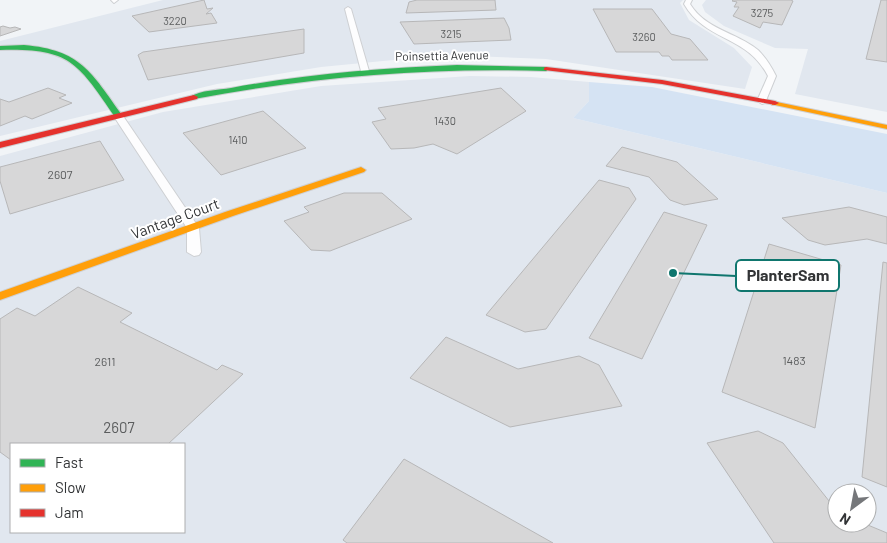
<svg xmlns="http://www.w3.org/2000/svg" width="887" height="543" font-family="Barlow,sans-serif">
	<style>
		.built { fill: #e1e7ef; fill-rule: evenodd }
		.green { fill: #d5e3f3 }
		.building { fill: #d7d7d8; stroke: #b7b7b8 }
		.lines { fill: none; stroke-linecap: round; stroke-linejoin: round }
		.street-casing { stroke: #ced0d3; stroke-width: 2 }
		.fast-casing { stroke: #ced0d3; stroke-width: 2 }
		.slow-casing { stroke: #ced0d3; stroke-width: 2 }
		.jam-casing { stroke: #ced0d3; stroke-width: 2 }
		.street { fill: #fdfdfe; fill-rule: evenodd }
		.fast { fill: #30b455; fill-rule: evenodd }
		.slow { fill: #ff9f0a; fill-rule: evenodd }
		.jam { fill: #e5322d; fill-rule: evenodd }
		.labels { text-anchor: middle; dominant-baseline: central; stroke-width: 4; stroke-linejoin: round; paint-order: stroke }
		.far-number-label { font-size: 11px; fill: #5b5d5e }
		.far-street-label { font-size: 12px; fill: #323436; stroke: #fff }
		.number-label { font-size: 12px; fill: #5b5d5e }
		.street-label { font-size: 15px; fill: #323436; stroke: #fff }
		.near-number-label { font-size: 15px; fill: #5b5d5e }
		.leader { fill: none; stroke: #0f766e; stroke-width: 2 }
		.callout-dot { fill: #0f766e; stroke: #fff; stroke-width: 2 }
		.callout { fill: #fff; stroke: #0f766e; stroke-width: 2 }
		.callout-label { font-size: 16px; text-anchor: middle; font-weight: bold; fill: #323436 }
	</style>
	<rect width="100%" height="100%" fill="#f1f4f7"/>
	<path class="built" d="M163,0H683L680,3L689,20L734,48L752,67L745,89L546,59L445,55L321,67L217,84L0,136V41Z
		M706,0H887V112L795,94L808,49L775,48L724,26L705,12L702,5Z
		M470,76L531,77L589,82V101L573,118L887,193V543H0V156L163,112L321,86ZM11,444H184V532H11ZM837,493H867V523H837Z"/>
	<path class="green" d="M589,82L652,87L887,134V193L573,118L589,101Z"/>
	<path class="building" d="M204,0L207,9L213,8L206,14L211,13L217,23L149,32L132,16Z
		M417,0H495L496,10L406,13L409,2Z
		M733,0H791L793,1L782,25L763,22L760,28L733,16L739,7H734L737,2L732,1Z
		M881,0H887V62L866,59Z
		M593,9H652L671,34L690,39L708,60H672L669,56H662L659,52H616Z
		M504,18L509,28L511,40L414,44L400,22Z
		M3,26L10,28L15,27L21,29L0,36V27Z
		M304,29V53L148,80L138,55L143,52Z
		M48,88L66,95L59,98L72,103L32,119L25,116L0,126V99L9,102Z
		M501,88L526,111L457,154L433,144L414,148L391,149L372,122L386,119L378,108Z
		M263,111L306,148L221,175L183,133Z
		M100,141L124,180L10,214L0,181V167Z
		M622,147L677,162L718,199L684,205L670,200L649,177L606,166Z
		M599,180L629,188L636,199L546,329L525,332L486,315Z
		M344,193H382L412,219L330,251L311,250L284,221L309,212L304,207Z
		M849,207L887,217V244L867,239L825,245L808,240L782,218Z
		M664,212L707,225L642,359L589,338Z
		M769,244L841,265L815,428L722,392Z
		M883,262L887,263V487L862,477Z
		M78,287L132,313L120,322L217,370L222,365L243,374L168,444H11V460L0,452V319L17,308L35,316Z
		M446,337L518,369L579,356L599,365L622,406L510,427L410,378Z
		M758,431L783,443L837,511V523H863L887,533V543H774L707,443Z
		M404,459L553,543H347L343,540Z"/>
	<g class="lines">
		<g class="street-casing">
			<path id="street" d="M111,0H118L114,3Z
				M686,0H692L690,4C706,30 736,32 758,50C766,58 771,66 776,76L765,103L762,104L757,101L768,76C746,34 707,43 684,4Z
				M348,7L351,9L369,71L368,73L361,71L345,9Z
				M118,112L121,113L199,228L201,252L199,255L194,256L187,252V228L113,115Z"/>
		</g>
		<g class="fast-casing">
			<path id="fast" d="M24,45C81,50 91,72 122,115L121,117H115C77,62 70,48 0,50V46Z
				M457,65L546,67L549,69L546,71C427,67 311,77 194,99L190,97C200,90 219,90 231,88C306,74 381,68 457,65Z"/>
		</g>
		<g class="slow-casing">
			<path id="slow" d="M772,101L887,125V129L775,105H772Z
				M361,167L366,170L364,172L233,216L0,300V292L225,212Z"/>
		</g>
		<g class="jam-casing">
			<path id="jam" d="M546,67L662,80L775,101L779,103L775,105L662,84L544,70V68Z
				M194,95L198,97L197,99L0,148V142Z"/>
		</g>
		<use href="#street" class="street"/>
		<use href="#fast" class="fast"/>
		<use href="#slow" class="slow"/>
		<use href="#jam" class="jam"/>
	</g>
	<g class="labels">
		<g class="far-number-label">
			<text x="762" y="12">3275</text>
			<text x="175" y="20">3220</text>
			<text x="451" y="33">3215</text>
			<text x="644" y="36">3260</text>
			<text x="445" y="120">1430</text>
			<text x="238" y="139">1410</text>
		</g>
		<g class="far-street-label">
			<text transform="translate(442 55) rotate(-1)">Poinsettia Avenue</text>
		</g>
		<g class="number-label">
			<text x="60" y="174">2607</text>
			<text x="794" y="360">1483</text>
			<text x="105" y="361">2611</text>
		</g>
		<g class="street-label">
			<text transform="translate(175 218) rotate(-20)">Vantage Court</text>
		</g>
		<g class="near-number-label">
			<text x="119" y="427">2607</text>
		</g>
	</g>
	<path class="leader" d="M673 273L736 276"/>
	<circle class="callout-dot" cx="673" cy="273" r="5"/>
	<rect class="callout" x="736" y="260" width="103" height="31" rx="5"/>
	<g class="callout-label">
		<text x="788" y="281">PlanterSam</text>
	</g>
	<rect x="10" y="443" width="175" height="90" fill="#ffffff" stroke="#adaeaf"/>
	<rect x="20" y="459" width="25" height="8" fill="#30b455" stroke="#adaeaf"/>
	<text x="55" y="468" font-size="15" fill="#323436">Fast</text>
	<rect x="20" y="484" width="25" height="8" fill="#ff9f0a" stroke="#adaeaf"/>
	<text x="55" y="493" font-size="15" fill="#323436">Slow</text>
	<rect x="20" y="509" width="25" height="8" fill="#e5322d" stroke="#adaeaf"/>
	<text x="55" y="518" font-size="15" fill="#323436">Jam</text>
	<g transform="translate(852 508) rotate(212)"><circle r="24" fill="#ffffff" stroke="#adaeaf"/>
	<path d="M0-4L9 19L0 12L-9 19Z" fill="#75777a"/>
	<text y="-8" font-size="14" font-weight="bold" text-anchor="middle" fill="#323436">N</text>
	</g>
</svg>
